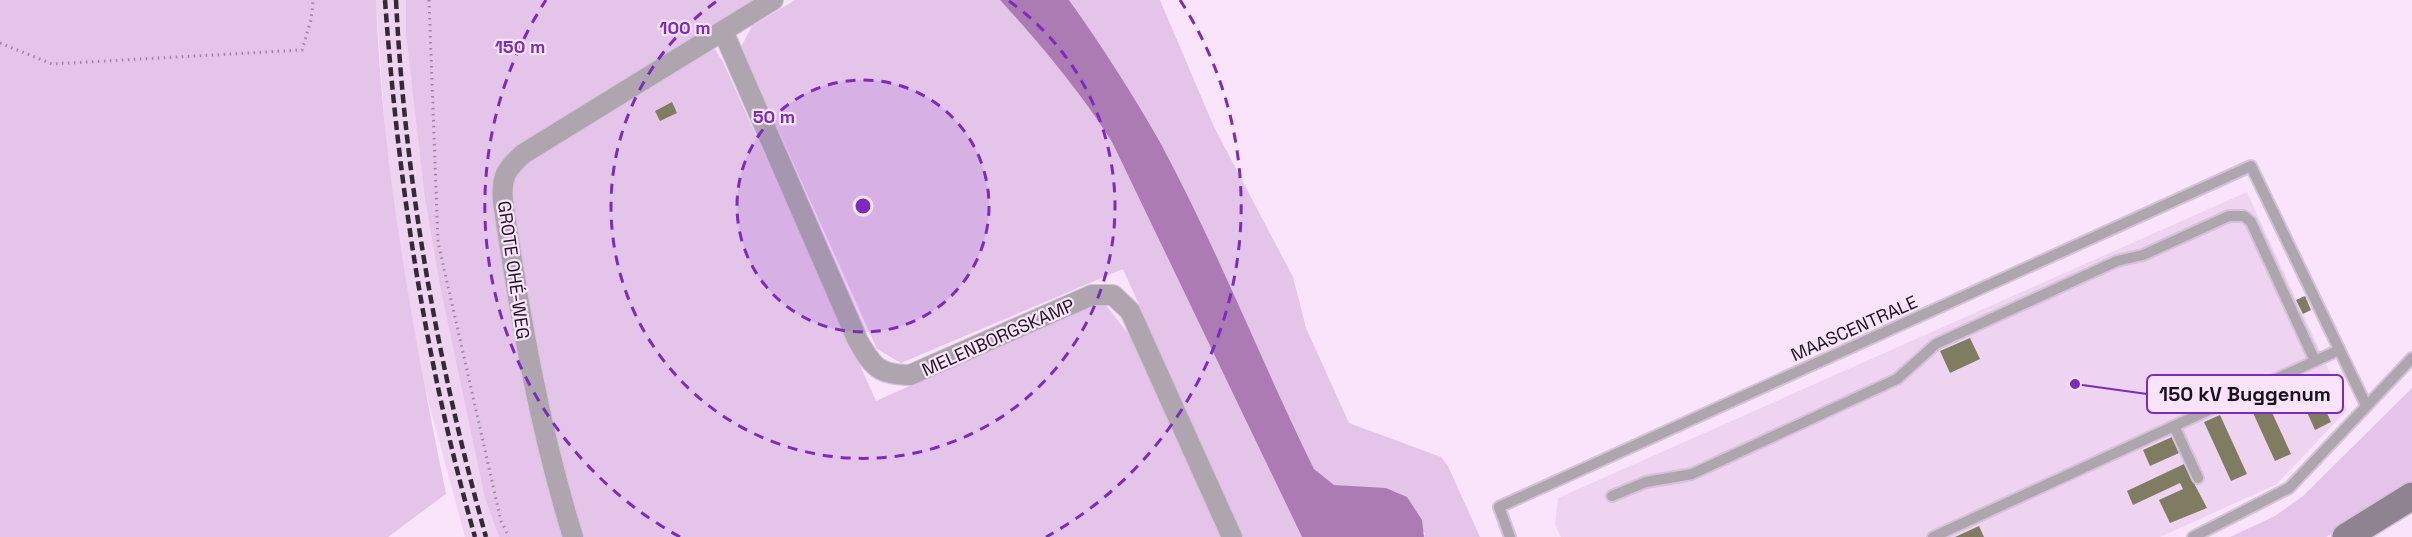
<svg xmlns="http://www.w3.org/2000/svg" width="2412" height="537" font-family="'Space Grotesk',sans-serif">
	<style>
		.built { fill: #eed4f1 }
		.green { fill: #e5c4ea }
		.water { fill: #ad7bb3 }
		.building { fill: #807c62 }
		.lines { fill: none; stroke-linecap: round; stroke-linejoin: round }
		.service-casing { stroke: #d5c2d8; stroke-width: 14 }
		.minor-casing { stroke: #d5c2d8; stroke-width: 22 }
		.secondary-casing { stroke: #d5c2d8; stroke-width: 30 }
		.path { stroke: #98899a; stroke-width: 3; stroke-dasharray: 1.5 4.5; stroke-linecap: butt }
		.service { stroke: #aea5af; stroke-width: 10 }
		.minor { stroke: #aea5af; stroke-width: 20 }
		.secondary { stroke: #908391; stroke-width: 27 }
		.rail { stroke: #322a34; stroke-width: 4.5; stroke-dasharray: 9 4.5; stroke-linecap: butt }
		.ring { fill: none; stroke: #7b2cbf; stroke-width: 3; stroke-dasharray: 10 8 }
		.labels { text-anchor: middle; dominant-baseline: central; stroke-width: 4.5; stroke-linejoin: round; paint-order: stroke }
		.street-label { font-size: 18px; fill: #19121a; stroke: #f9e4fc }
		.centre { fill: #7b2cbf; stroke: #f9e4fc; stroke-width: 3 }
		.ring-label { font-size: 18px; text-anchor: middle; font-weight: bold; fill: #7b2cbf; stroke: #f9e4fc; stroke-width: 4.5; stroke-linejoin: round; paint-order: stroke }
		.leader { fill: none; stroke: #7b2cbf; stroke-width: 2 }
		.callout-dot { fill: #7b2cbf; stroke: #f9e4fc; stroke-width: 2 }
		.callout { fill: #f9e4fc; stroke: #7b2cbf; stroke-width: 2 }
		.callout-label { font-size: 20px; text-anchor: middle; font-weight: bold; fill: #19121a }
	</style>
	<rect width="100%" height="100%" fill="#f9e4fc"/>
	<path class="built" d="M376,0H406V34L441,291L485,499L499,537H465L424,385L404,279L386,142Z
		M2247,192L2347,410L2277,484L2160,537H1561L1555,525L1558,498Z"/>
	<path class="green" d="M0,0H376C382,167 413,331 446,494L388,537H0Z
		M406,0H757L704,32L723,62L876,401L1090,305L1105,304L1130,336L1222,537H499L485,499L441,291L425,198L406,34Z
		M795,0H1000C1041,45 1079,90 1112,142L1302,537H1243L1123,269L901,363L877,349L741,47L752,26Z
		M1069,0H1160L1214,127L1293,277L1306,328L1349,423L1441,457L1448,466L1480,537H1424L1425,533L1352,487L1334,485L1324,479L1314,469C1261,361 1217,248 1160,142C1132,93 1102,46 1069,0Z
		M2412,388V483L2326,537H2230L2275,516L2303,496Z"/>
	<path class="water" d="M1000,0H1069C1102,46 1132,93 1160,142C1217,248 1261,361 1314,469L1334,485L1386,488L1407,497L1422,520L1424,537H1302L1112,142C1079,90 1041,45 1000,0Z"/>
	<path class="building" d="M672,102L677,113L660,121L655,111Z
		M2305,296L2311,310L2303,314L2296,300Z
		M1970,338L1980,359L1950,373L1940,351Z
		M2309,374L2331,422L2315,430L2293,381Z
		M2264,395L2291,454L2275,461L2248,402Z
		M2220,415L2247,474L2231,481L2204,422Z
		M2172,437L2179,453L2150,466L2143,450Z
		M2184,464L2207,508L2170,523L2159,500L2183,489L2180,483L2133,505L2127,491Z
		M1979,526L1984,537H1955Z"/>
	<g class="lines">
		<g class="service-casing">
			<path id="service" d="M2174,426L2198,478
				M1612,496L1646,482L1692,474L1897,379L1936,344L2117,261L2143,255L2229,216H2244L2251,222L2315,361
				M1510,537L1499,507L2251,166L2366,405
				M1933,537L2339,350
				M2193,537L2289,488L2412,358"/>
		</g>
		<g class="minor-casing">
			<path id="minor" d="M723,31L858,341C873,367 879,375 910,375L1092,295H1113L1130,311L1232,537
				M573,537C539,427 520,316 503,202C501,178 505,170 523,154L773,0"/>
		</g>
		<g class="secondary-casing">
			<path id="secondary" d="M2346,537L2412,496"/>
		</g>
		<path class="path" d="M429,0L438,242L501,521L509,537
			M0,43L52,64L302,50L311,20L313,0"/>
		<use href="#service" class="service"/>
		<use href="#minor" class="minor"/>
		<use href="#secondary" class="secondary"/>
		<path class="rail" d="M385,0C398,182 425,361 475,537
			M396,0C405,182 437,362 486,537"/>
	</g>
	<circle cx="863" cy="206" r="126" fill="#7b2cbf" fill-opacity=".12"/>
	<g class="ring">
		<circle cx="863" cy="206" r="126"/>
		<path d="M1009 1A252 252 0 1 1 717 1"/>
		<path d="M680 537A378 378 0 0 1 546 0M1180 0A378 378 0 0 1 1046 537"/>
	</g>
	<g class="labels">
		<g class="street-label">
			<text transform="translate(514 270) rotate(82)">GROTE OHÉ-WEG</text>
			<text transform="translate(1854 328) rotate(-24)">MAASCENTRALE</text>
			<text transform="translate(998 337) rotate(-24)">MELENBORGSKAMP</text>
		</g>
	</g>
	<circle cx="863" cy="206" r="9" class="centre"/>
	<g class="ring-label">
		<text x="685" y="34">100 m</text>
		<text x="520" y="53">150 m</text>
		<text x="774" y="123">50 m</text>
	</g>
	<path class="leader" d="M2075 384L2147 394"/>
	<circle class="callout-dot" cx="2075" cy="384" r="6"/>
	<rect class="callout" x="2147" y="375" width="196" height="38" rx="6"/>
	<g class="callout-label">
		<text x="2245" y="401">150 kV Buggenum</text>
	</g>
</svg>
